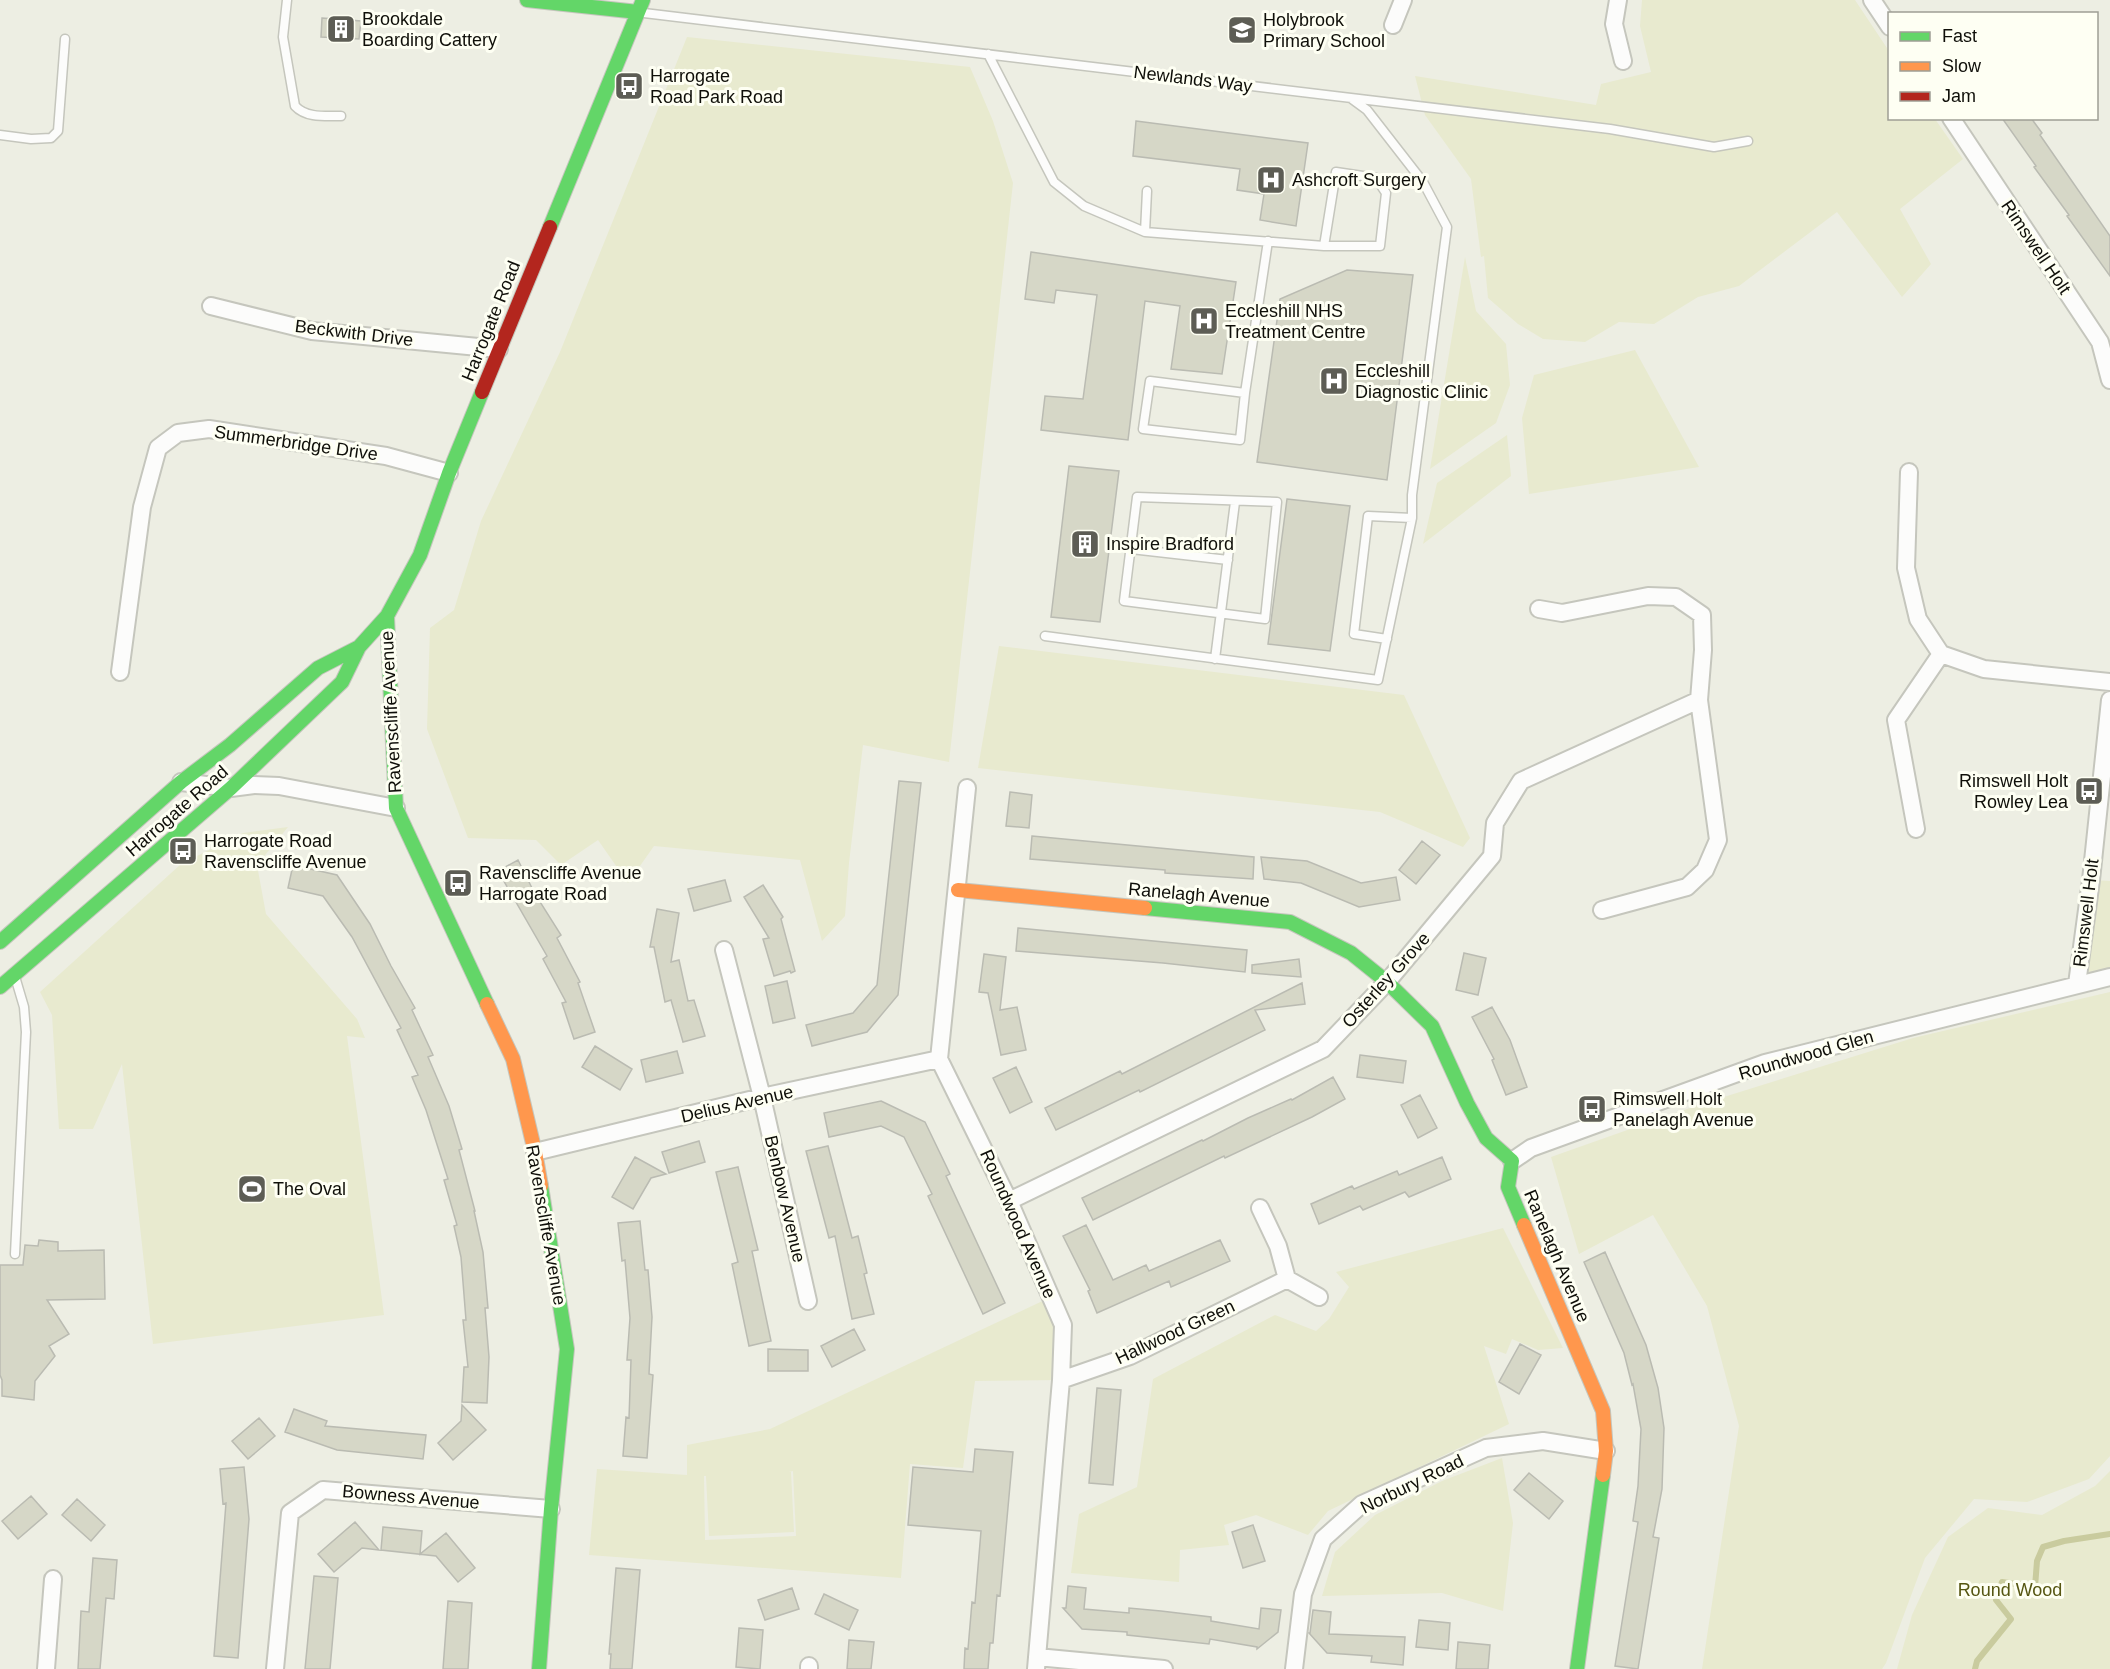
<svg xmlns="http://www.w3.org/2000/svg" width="2110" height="1669" font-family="Arial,sans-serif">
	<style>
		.green { fill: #e8eacf; fill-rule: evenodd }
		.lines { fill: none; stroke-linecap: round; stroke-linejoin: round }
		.stream { stroke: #c9cb9e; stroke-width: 6 }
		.building { fill: #d6d7c7; stroke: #babbb2; stroke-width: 1.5 }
		.lane-casing { stroke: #c5c6bd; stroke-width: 11 }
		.street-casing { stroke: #c5c6bd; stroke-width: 20 }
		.fast-casing { stroke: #c5c6bd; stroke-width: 16 }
		.slow-casing { stroke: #c5c6bd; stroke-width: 16 }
		.jam-casing { stroke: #c5c6bd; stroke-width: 16 }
		.lane { stroke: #fcfcfb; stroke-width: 8 }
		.street { stroke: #fcfcfb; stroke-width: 16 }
		.fast { stroke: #63d668; stroke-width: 14 }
		.slow { stroke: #ff974d; stroke-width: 14 }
		.jam { stroke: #b3261e; stroke-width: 14 }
		.labels { text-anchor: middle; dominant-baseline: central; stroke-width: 6; stroke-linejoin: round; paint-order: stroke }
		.poi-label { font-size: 18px; fill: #0f0f09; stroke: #fefff3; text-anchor: start }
		.street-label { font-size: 18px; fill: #0f0f09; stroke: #fefff3 }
		.park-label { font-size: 18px; fill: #565612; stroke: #fefff3 }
	</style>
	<rect width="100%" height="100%" fill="#edeee3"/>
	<path class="green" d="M1642,0H1855L1889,51L1890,118L1935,119L1963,159L1900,209L1931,264L1902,297L1837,212L1739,286L1698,297L1654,324L1619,322L1585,342L1543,339L1518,324L1488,298L1484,256L1481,257L1471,179L1425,115L1415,76L1596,105L1601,84L1651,72L1640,26Z
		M687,37L970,67L993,121L1013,183L949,762L863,745L849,863L845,916L822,941L800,860L654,846L628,883L598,840L561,865L536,840L468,838L427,729L430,628L454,610L481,521L560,352Z
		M1465,257L1476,311L1506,344L1510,385L1496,423L1430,469Z
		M1635,350L1699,467L1529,494L1522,418L1534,375Z
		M1507,435L1511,476L1423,544L1437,483Z
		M999,646L1404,695L1470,838L1463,847L1380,812L978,768Z
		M288,827L257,865L266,914L357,1019L365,1038L347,1036L384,1315L153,1344L122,1064L93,1129H59L52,1015L40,992L181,864L243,833Z
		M2091,880L2110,881V977L2077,984Z
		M2110,992V1456L2089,1479L2027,1502L1974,1499L1925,1558L1886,1663L1882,1669H1702L1739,1426L1707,1306L1653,1215L1579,1254L1551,1157L1698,1105L1913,1038Z
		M1503,1228L1563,1348L1538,1350L1512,1339L1506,1354L1484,1346L1509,1424L1328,1511L1308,1535L1256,1515L1224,1525L1229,1545L1180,1550L1179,1582L1071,1573L1079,1514L1137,1487L1153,1379L1275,1315L1316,1331L1329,1319L1349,1287L1336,1272Z
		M1051,1297L1063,1325L1061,1380L975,1381L963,1468L910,1464L901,1578L589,1555L597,1469L687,1475V1445L770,1429ZM793,1471L796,1536L705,1540L704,1476H706L709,1536L794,1532L791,1472H789Z
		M1502,1458L1513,1523L1503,1611L1442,1593L1322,1596L1335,1552L1375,1515L1442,1481Z
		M2110,1471V1669H1897L1912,1615L1948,1537L1988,1508L2042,1515L2095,1486Z"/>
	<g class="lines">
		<path class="stream" d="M1975,1669L1977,1661L2011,1619L1996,1600L2002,1582L2035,1587L2037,1561L2043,1547L2064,1541L2110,1534"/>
	</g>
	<path class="building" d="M322,18L361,21L359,39L321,37Z
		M2002,118H2031L2042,133L2040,135L2110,236V276L2067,216L2069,215L2034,167L2036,166Z
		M1136,121L1308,143L1296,226L1260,220L1264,194L1237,190L1240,169L1133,156Z
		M1031,252L1236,282L1222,374L1171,369L1180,306L1145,301L1128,440L1041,430L1045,396L1083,399L1097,295L1056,290L1054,303L1025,299Z
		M1347,270L1413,275L1387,480L1257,462L1280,299Z
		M1069,466L1119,471L1100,622L1051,617Z
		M1287,499L1350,506L1330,651L1268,644Z
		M899,781L921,783L898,995L867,1032L812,1046L806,1025L853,1013L877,985Z
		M1010,792L1032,795L1029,828L1006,826Z
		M1032,836L1254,857L1253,879L1165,873V870L1030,859Z
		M1422,841L1440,855L1416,884L1399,870Z
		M1261,857L1307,861L1361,883L1396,877L1400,900L1359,907L1301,883L1264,879Z
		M518,860L535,894L561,935L557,938L580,982L578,983L595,1032L574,1039L562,1003L566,1002L543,959L547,956L498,871Z
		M293,865L337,875L370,924L391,966L415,1008L412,1010L433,1055L428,1057L449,1106L462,1149L459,1150L475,1211H474L483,1252L488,1308H485L489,1357L487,1403L462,1402L464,1367H468L463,1320H466L461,1257L454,1226L457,1225L444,1180L448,1179L426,1110L412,1077L418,1075L397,1030L401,1028L352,937L323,896L288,888Z
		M725,880L731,901L694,911L688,889Z
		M763,885L783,917L781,919L795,971L791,973L790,971L774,976L763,939L769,938L744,897Z
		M657,909L679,913L671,962L679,960L688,1001L694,1000L705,1036L683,1042L671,1000L665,1002L654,947H650Z
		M1018,928L1247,950L1245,972L1163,963L1016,951Z
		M1464,953L1486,958L1478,995L1456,990Z
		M984,954L1006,957L1000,1010L1017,1007L1026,1050L1001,1055L988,993L979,992Z
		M1299,959L1301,977L1252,973V965Z
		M787,981L795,1018L773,1023L765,986Z
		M1302,983L1305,1004L1255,1010L1265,1030L1140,1092L1139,1090L1056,1130L1045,1108L1120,1071L1122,1074Z
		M1492,1007L1510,1040L1527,1087L1506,1095L1492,1060L1494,1059L1472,1017Z
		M595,1046L632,1069L620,1090L582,1067Z
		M677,1051L683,1073L646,1082L641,1060Z
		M1360,1055L1406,1061L1403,1083L1357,1077Z
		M1016,1067L1032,1102L1010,1113L993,1078Z
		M1333,1077L1345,1099L1312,1117L1225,1158L1224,1156L1093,1220L1082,1198L1202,1140L1203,1141L1248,1118L1291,1099L1292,1100Z
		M1420,1095L1437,1128L1418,1138L1401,1105Z
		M881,1101L925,1122L950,1174L946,1176L1005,1303L983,1314L928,1196L932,1194L904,1137L881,1126L829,1137L824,1113Z
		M699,1141L705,1162L669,1173L662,1152Z
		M828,1146L852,1238L858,1236L867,1273L864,1274L874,1314L852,1319L835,1236L829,1238L806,1151Z
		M635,1157L666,1174L651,1178L633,1209L612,1197Z
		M1442,1157L1451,1179L1409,1197L1405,1192L1363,1210L1360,1206L1319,1224L1311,1204L1352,1186L1354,1189L1397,1171L1399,1175Z
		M738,1167L758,1250L752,1251L771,1341L749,1346L732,1264L738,1262L716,1172Z
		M640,1221L645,1270H648L652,1317L649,1374L653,1375L647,1458L623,1456L626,1417L629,1418L631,1360H627L630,1318L625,1260L622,1261L618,1223Z
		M1086,1225L1113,1280L1146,1265L1149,1271L1220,1240L1230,1261L1171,1287L1169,1281L1097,1313L1088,1291L1090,1290L1063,1236Z
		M39,1240L58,1242V1251L104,1250L105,1299L47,1300L69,1334L49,1346L55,1356L35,1381L34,1400L2,1396V1380L0,1375V1265H23L25,1245L38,1246Z
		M1605,1252L1646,1345L1658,1388L1664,1428L1662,1489L1653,1537L1659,1538L1638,1669L1615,1666L1638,1522L1633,1521L1638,1486L1641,1429L1633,1384L1632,1385L1624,1353L1584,1262Z
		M854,1329L865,1350L832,1367L821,1346Z
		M1520,1344L1541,1355L1519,1394L1499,1382Z
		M768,1349L808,1350V1371H768Z
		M1097,1388L1121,1390L1113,1485L1089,1483Z
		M462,1405L486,1430L453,1460L438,1443L461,1421Z
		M294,1409L327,1421L325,1426L426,1435L423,1459L337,1450L285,1432Z
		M259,1418L275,1436L248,1459L232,1441Z
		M975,1449L1013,1452L1000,1596L997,1595L993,1643H990L988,1669H964L965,1648L968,1649L972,1602L975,1603L981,1531L908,1525L913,1467L973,1472Z
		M244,1467L249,1519L238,1658L214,1656L226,1503L223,1504L220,1469Z
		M1529,1473L1563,1501L1549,1519L1514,1490Z
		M31,1496L47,1514L18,1539L2,1521Z
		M77,1499L105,1525L91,1541L62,1515Z
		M355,1522L379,1550L362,1548L334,1572L318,1554Z
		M1253,1525L1265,1561L1243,1568L1232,1532Z
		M383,1527L422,1531L420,1554L446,1533L475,1568L458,1582L436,1556L381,1550Z
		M93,1558L117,1560L114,1599L106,1598L100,1669H78L81,1611L89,1612Z
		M616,1568L640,1570L632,1669H610L611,1654H609Z
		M314,1576L338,1578L330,1669H305Z
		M1068,1586L1086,1588L1084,1609L1129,1613V1608L1161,1611L1211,1617V1621L1259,1629L1261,1608L1281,1610L1278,1632L1257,1649V1647L1210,1639L1209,1644L1127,1635V1632L1082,1629L1063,1608H1066Z
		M792,1588L799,1609L765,1620L758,1600Z
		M824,1594L858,1610L849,1630L815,1614Z
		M448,1601L472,1603L468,1669H443Z
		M1313,1610L1331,1612L1329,1634L1405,1637L1403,1665L1371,1662L1372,1656L1327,1653L1309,1633H1310Z
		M1419,1620L1450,1623L1448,1650L1416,1647Z
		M739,1628L763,1630L760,1669L736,1667Z
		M849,1640L874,1642L871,1669H847Z
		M1458,1642L1490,1645L1488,1669H1456Z"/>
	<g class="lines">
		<g class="lane-casing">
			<path id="lane" d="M287,0L283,37L295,106C306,118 325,116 341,116
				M644,13L1610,129L1714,147L1748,141
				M988,54L1054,182L1084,206L1145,232L1324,246H1380L1386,193L1376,178L1336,172L1324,246
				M0,135L31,139L51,138L58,131L65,39
				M1145,232L1147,191
				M1245,393L1240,440L1143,429L1150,381L1245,393L1268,241
				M1137,497L1277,502L1265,619L1124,601Z
				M1131,549L1228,560
				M1045,636L1378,680L1412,518V495L1447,227L1423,182L1367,110L1352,99
				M1387,639L1354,634L1368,516L1412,518
				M1215,659L1235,502
				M15,1254L26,1032L24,1007L16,980"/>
		</g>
		<g class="street-casing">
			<path id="street" d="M1618,0L1614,24L1623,61
				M1872,0L1890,27
				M1393,25L1403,0
				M1951,118L2100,342L2110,380
				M211,306L312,331L499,349
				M1909,472L1906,568L1918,619L1941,654L1984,669L2110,682
				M1539,609L1562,613L1648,596L1676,597L1702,615L1703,650L1699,700L1718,840L1705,870L1687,887L1602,910
				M120,672L142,507L158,448L178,433L209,429L386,456L449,473
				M181,782L231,788L254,785L279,786L396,808
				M967,788L939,1059L1009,1201L1063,1325L1061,1380L1036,1669
				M1916,829L1896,720L1941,654
				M724,950L762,1097L808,1301
				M2077,984L2091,880L2110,700
				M535,1152L762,1097L939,1059
				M1512,1161L1531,1148L1765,1063L2110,977
				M1009,1201L1323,1049L1387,982L1492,856L1495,823L1521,781L1699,700
				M1260,1208L1278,1246L1287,1279
				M1061,1380L1130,1356L1287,1279L1319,1297
				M1037,1657L1164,1669
				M46,1669L53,1579
				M275,1669L290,1513L323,1490L551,1509
				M809,1669V1666
				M1294,1669L1303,1594L1323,1539L1362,1504L1486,1448L1543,1441L1606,1451"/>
		</g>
		<g class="fast-casing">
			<path id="fast" d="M527,0L638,12
				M550,227L643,0
				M387,616L396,808L487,1004
				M1145,908L1290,922L1351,953L1387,982L1432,1026L1467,1103L1486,1138L1512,1161L1508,1187L1524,1225
				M0,942L181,782L230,745L318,668L359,647
				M0,987L231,788L342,682L359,647L387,616L420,555L449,473L482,392
				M539,1669L551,1509L567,1349L541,1186
				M1577,1669L1603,1475"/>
		</g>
		<g class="slow-casing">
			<path id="slow" d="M958,890L1145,908
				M487,1004L513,1059L535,1152L541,1186
				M1524,1225L1603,1411L1606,1451L1603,1475"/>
		</g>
		<g class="jam-casing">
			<path id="jam" d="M482,392L550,227"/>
		</g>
		<use href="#lane" class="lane"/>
		<use href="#street" class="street"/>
		<use href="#fast" class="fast"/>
		<use href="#slow" class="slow"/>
		<use href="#jam" class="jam"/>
	</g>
	<defs>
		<g id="building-square" transform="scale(1.5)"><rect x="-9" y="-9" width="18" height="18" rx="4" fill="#5d5d55" stroke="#fefff3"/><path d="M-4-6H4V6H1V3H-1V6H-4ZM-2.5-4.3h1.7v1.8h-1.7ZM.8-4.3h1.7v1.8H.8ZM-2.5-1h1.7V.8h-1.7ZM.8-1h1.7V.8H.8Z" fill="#fff"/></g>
		<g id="school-square" transform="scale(1.5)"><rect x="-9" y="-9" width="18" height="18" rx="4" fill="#5d5d55" stroke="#fefff3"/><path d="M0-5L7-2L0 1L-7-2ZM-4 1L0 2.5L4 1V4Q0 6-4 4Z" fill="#fff"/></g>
		<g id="bus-square" transform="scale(1.5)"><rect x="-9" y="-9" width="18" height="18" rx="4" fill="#5d5d55" stroke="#fefff3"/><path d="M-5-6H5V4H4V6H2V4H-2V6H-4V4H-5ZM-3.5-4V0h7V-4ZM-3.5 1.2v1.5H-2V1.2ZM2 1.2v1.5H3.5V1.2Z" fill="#fff"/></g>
		<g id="hospital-square" transform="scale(1.5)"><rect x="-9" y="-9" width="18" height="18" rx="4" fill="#5d5d55" stroke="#fefff3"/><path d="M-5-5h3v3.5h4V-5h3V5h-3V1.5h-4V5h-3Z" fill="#fff"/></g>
		<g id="stadium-square" transform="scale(1.5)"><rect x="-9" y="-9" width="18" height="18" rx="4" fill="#5d5d55" stroke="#fefff3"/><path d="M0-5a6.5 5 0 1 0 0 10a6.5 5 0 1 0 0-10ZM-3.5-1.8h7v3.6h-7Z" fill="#fff"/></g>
	</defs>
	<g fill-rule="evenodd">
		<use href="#building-square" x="341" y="29"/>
		<use href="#school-square" x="1242" y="30"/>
		<use href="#bus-square" x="629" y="86"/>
		<use href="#hospital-square" x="1271" y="180"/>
		<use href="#hospital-square" x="1204" y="321"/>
		<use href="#hospital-square" x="1334" y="381"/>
		<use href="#building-square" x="1085" y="544"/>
		<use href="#bus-square" x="2089" y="791"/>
		<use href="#bus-square" x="183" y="851"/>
		<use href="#bus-square" x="458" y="883"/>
		<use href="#bus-square" x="1592" y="1109"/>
		<use href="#stadium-square" x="252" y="1189"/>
	</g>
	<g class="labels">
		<g class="poi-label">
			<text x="362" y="19">Brookdale<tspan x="362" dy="21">Boarding Cattery</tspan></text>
			<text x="1263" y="20">Holybrook<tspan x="1263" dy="21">Primary School</tspan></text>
			<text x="650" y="76">Harrogate<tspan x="650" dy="21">Road Park Road</tspan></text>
			<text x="1292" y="180">Ashcroft Surgery</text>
			<text x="1225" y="311">Eccleshill NHS<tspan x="1225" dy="21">Treatment Centre</tspan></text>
			<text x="1355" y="371">Eccleshill<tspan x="1355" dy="21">Diagnostic Clinic</tspan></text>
			<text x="1106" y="544">Inspire Bradford</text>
			<text x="2068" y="781" text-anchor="end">Rimswell Holt<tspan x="2068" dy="21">Rowley Lea</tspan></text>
			<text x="204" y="841">Harrogate Road<tspan x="204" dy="21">Ravenscliffe Avenue</tspan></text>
			<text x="479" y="873">Ravenscliffe Avenue<tspan x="479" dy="21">Harrogate Road</tspan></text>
			<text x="1613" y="1099">Rimswell Holt<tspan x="1613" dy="21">Panelagh Avenue</tspan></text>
			<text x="273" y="1189">The Oval</text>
		</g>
		<g class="street-label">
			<text transform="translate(1193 79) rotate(7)">Newlands Way</text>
			<text transform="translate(2036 247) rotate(56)">Rimswell Holt</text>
			<text transform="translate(491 321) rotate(-68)">Harrogate Road</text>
			<text transform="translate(354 333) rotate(7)">Beckwith Drive</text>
			<text transform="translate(296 443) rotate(8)">Summerbridge Drive</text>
			<text transform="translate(391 712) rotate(-93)">Ravenscliffe Avenue</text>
			<text transform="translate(177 811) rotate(-41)">Harrogate Road</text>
			<text transform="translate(1199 895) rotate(5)">Ranelagh Avenue</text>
			<text transform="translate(2086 913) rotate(-83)">Rimswell Holt</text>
			<text transform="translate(1386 980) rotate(-48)">Osterley Grove</text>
			<text transform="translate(1806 1055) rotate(-16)">Roundwood Glen</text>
			<text transform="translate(737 1104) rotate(-13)">Delius Avenue</text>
			<text transform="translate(785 1199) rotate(77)">Benbow Avenue</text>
			<text transform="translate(1018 1224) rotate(66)">Roundwood Avenue</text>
			<text transform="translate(546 1225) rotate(80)">Ravenscliffe Avenue</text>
			<text transform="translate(1557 1256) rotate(67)">Ranelagh Avenue</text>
			<text transform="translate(1175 1332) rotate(-25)">Hallwood Green</text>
			<text transform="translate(1412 1484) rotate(-26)">Norbury Road</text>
			<text transform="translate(411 1497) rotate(5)">Bowness Avenue</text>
		</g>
		<g class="park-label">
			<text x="2010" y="1590">Round Wood</text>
		</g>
	</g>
	<rect x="1888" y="12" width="210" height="108" fill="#fefff3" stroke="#9e9f95" stroke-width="1.5"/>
	<rect x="1900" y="32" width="30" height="9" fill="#63d668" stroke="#9e9f95" stroke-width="1.5"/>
	<text x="1942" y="42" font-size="18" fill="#0f0f09">Fast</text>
	<rect x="1900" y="62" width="30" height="9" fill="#ff974d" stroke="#9e9f95" stroke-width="1.5"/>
	<text x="1942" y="72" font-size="18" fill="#0f0f09">Slow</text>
	<rect x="1900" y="92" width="30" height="9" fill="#b3261e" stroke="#9e9f95" stroke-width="1.5"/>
	<text x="1942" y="102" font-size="18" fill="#0f0f09">Jam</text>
</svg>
